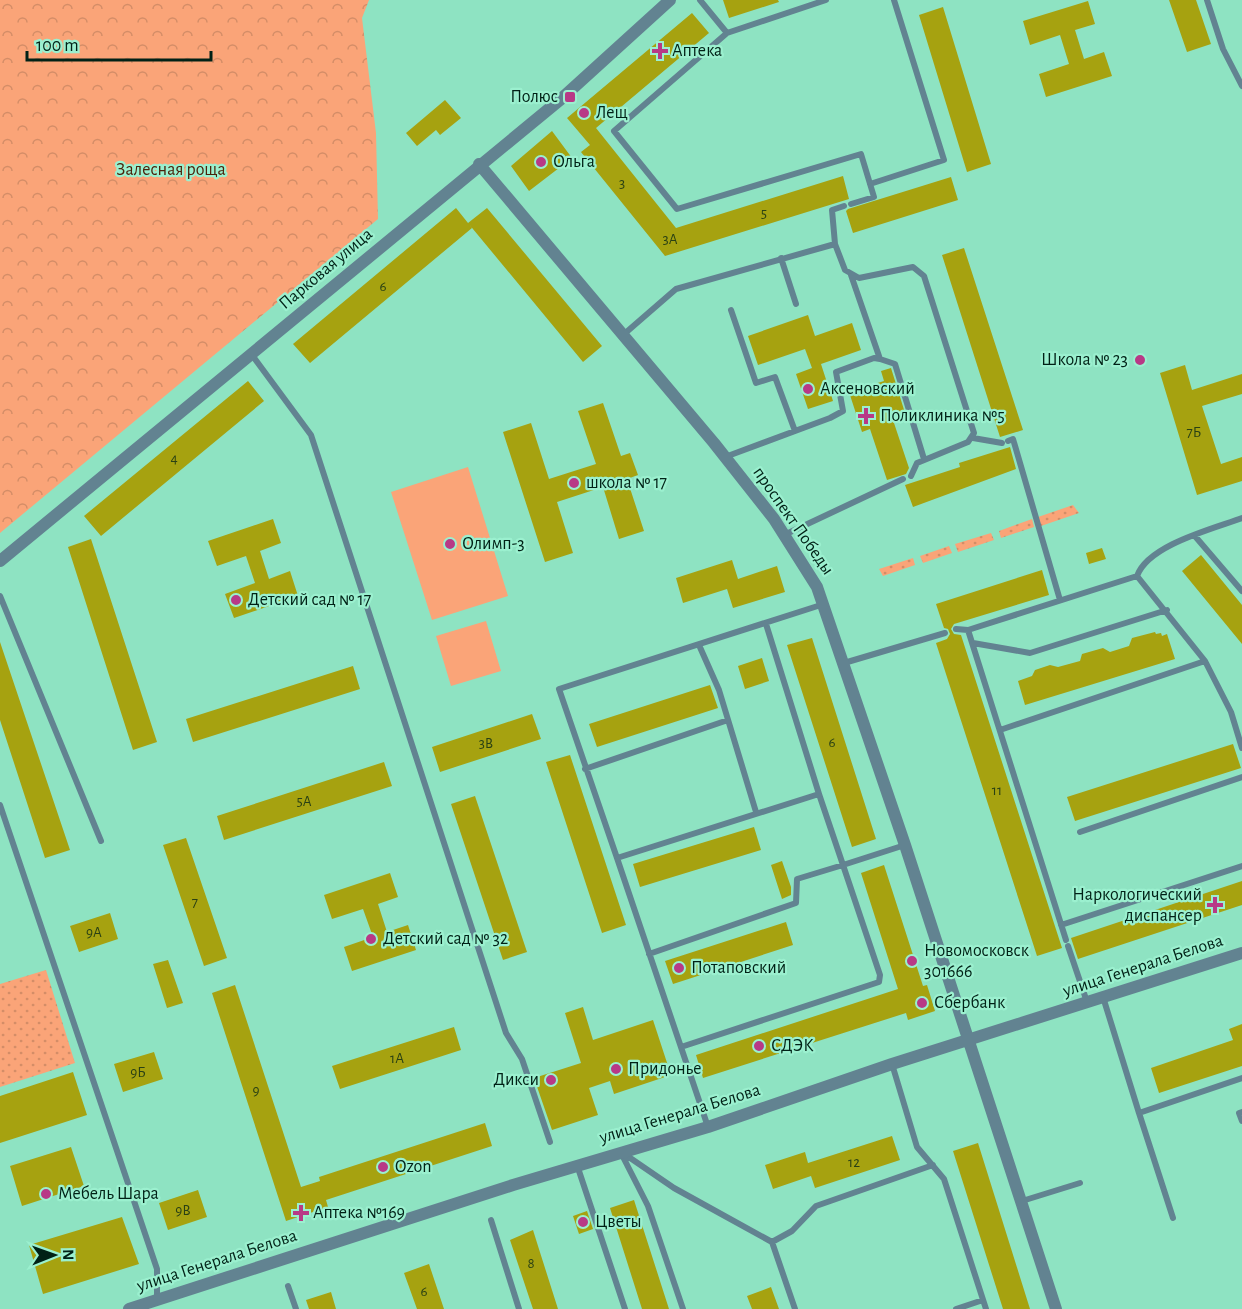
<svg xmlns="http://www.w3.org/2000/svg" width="1242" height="1309" font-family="'Alegreya Sans',sans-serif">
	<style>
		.grass { fill: url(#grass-dots) }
		.forest { fill: url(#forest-crowns) }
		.pitch { fill: #faa478 }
		.building { fill: #a6a210 }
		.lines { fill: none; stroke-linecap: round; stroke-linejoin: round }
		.lane { stroke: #628391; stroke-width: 6 }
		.street { stroke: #628391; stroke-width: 12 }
		.poi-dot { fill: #b83986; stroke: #9bf0cf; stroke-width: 2 }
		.labels { text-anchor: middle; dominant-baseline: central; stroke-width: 4.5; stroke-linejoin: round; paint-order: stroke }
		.number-label { font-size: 15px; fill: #2a4114 }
		.poi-label { font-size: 18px; fill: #002116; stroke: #9bf0cf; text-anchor: start }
		.park-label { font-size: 18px; fill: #4b220b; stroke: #9bf0cf }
		.street-label { font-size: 18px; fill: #002116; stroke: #9bf0cf }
	</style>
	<defs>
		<pattern id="grass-dots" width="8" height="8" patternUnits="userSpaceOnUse" patternTransform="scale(1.5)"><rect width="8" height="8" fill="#faa478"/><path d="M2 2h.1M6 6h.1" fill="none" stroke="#d48d67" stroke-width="1.8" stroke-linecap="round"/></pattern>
		<pattern id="forest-crowns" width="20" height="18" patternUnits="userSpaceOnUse" patternTransform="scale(1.5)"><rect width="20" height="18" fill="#faa478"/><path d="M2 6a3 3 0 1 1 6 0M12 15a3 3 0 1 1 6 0" fill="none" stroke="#d48d67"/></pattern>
	</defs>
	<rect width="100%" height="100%" fill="#8ee3c2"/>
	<path class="grass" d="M1073,505L1079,513L1041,526L1038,517Z
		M1032,519L1034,527L1001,538L999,531Z
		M991,533L994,540L958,552L955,544Z
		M949,546L952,553L923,563L920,556Z
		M913,558L915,565L883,576L879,569Z
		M46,970L75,1063L0,1087V984Z"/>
	<path class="forest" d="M0,0H369L362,18L376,133L378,219L0,533Z"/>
	<path class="pitch" d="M468,467L508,596L432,620L391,492Z
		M486,621L501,671L451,686L436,636Z"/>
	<path class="building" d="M723,0H778L779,2L729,18Z
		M1169,0H1196L1211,44L1187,52Z
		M1088,1L1095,24L1075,30L1084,59L1104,52L1112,76L1046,97L1039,74L1069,64L1060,35L1030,45L1023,21Z
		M943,7L991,164L967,172L919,15Z
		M692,13L709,33L596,128L676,228L843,176L849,199L665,256L581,152L590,145L567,118Z
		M445,100L461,118L440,135L436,130L417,146L406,133Z
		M552,131L572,158L529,191L511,166Z
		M951,177L958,200L853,233L846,211L848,209Z
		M456,208L472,228L310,363L293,344Z
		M487,208L602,346L583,362L468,223Z
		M964,248L1023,430L1000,437L942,255Z
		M808,315L815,336L852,323L861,350L821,364L833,401L808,409L796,374L812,368L805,349L758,365L748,336Z
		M1185,365L1192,390L1242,374V394L1202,406L1221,464L1242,457V481L1197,495L1160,373Z
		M891,368L905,413L892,417L909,468L906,474L887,480L870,429L862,432L849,392L884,381L881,371Z
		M248,381L264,401L101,536L84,516Z
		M603,403L621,456L630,453L638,475L627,479L644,531L619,539L603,487L557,502L573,553L545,562L503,432L531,423L549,479L596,464L578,411Z
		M1010,447L1016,469L913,507L905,485L960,467L959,463Z
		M273,519L281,543L260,551L269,579L290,571L298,596L234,618L225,594L255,583L246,556L217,566L208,541Z
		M91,539L157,742L133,750L68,547Z
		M1102,548L1106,559L1089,564L1086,553Z
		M1201,555L1242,605V644L1182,571Z
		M732,560L738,579L777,566L785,592L733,608L727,589L683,603L676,578Z
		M1042,570L1049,595L954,624L951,629L954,634L961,635L1062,948L1037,956L936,643L947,639L950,634L948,629L944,628L936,604Z
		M1155,632L1156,634L1161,633L1162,636L1167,634L1175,659L1025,705L1018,681L1032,676L1035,670L1050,665L1058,667L1080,661L1082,654L1103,648L1110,652L1129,646L1132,638Z
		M812,638L876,839L852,847L787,645Z
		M0,642L70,850L45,858L0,720Z
		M762,658L769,681L745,689L738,666Z
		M353,666L360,689L193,742L186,719Z
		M710,685L718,708L597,747L589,724Z
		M532,714L541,739L440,772L432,747Z
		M1233,744L1241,768L1075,821L1067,797Z
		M570,755L626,925L602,933L546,762Z
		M384,762L392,786L224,840L217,816Z
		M475,796L527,952L503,960L451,804Z
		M754,827L761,850L640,887L633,864Z
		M186,838L227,958L204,966L163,845Z
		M782,861L791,887V895L782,899L771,865Z
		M884,865L923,986L927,985L935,1011L908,1020L906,1013L703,1078L696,1055L898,989L861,873Z
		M390,873L398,897L378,904L387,932L408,925L416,950L352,971L344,947L373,937L363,909L332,919L324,895Z
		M1242,881V905L1078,959L1071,938Z
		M110,913L118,939L79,952L70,926Z
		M786,922L793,945L673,984L665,961Z
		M168,960L183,1003L167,1008L153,964Z
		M235,985L301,1187L320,1181L319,1177L485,1123L492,1146L326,1200L328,1207L286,1221L212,993Z
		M583,1007L593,1040L653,1020L671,1075L614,1094L610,1081L589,1088L598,1115L552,1130L534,1078L581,1063L565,1013Z
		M1242,1024V1066L1159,1093L1151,1068L1233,1040L1229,1029Z
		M454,1027L461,1050L340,1089L332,1066Z
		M154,1052L163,1079L123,1092L114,1064Z
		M73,1072L87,1115L0,1143V1096Z
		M892,1136L900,1160L815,1188L811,1176L773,1189L765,1165L805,1152L808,1163Z
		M978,1143L1030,1309H1003L953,1151Z
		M71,1147L84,1186L22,1206L10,1166Z
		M198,1190L207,1217L168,1230L159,1203Z
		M634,1200L669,1309H642L610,1208Z
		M587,1211L593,1229L579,1234L573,1216Z
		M122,1217L139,1264L43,1294L29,1245Z
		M533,1230L538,1246L558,1309H533L510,1240Z
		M429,1264L444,1309H417L404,1273Z
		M771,1287L779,1309H752L747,1296Z
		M331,1292L336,1309H309L306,1300Z"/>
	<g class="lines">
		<path class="lane" d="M700,0L727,33
			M826,0L727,33L614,131L677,209L861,154L874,197L851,204
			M1207,0L1223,49L1242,86
			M870,184L944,160L894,0
			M835,244L832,210L844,206
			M781,258L796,304
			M851,275L880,359L895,364L924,459
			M731,310L756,383L775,377L795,431
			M623,335L676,289L835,244L845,270L859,278L913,267L924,276L974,433L968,442L917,463L911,476
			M252,355L311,435L506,1033L522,1059L550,1142
			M973,438L1002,443
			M1008,441L1013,439L1060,600
			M725,457L830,418L843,411L836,372L874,358L880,359
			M784,535L903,479
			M1194,535L1242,591
			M1137,576C1148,545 1212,529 1242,518
			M0,596L101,841
			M956,629L968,630
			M973,643L1030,653L1167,610
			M699,645L719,690L756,812
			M844,663L945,633
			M1000,730L1205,661
			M585,769L728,720
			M819,794L843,865L905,845
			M0,805L157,1269V1299
			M1080,832L1242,777
			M617,858L559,689L824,604
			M1061,925L1242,866
			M1066,940L968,630L1137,576L1205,661L1231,712L1242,748
			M1068,946L1087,1002
			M649,954L796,903L797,879L843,865L880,975L879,982L681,1047
			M1103,997L1139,1113L1242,1078
			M892,1064L917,1147L944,1179L986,1309
			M1242,1112L1239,1113L1242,1121
			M1139,1113L1173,1218
			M708,1127L617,858L819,794L766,624
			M577,1165L625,1309
			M1022,1201L1080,1183
			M491,1220L519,1309
			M772,1242L795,1309
			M288,1286L296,1309
			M683,1309L648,1206L620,1151L674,1188L772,1242L792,1231L816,1206L933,1165
			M956,1309L983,1300"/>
		<path class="street" d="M479,164L714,443L774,519L817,587L905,845L1056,1309
			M0,561L561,99L670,0
			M129,1309L513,1185L708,1127L892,1064L1242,953"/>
	</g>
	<g class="poi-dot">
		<path d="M657 42h6v6h6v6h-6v6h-6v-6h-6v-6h6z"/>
		<rect x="564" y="91" width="12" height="12" rx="3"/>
		<circle cx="584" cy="113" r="6"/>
		<circle cx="541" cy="162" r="6"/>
		<circle cx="1140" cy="360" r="6"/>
		<circle cx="808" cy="389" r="6"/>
		<path d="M863 407h6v6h6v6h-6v6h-6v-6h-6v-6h6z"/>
		<circle cx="574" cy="483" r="6"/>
		<circle cx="450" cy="544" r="6"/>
		<circle cx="236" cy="600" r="6"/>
		<path d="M1212 896h6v6h6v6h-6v6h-6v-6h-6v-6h6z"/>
		<circle cx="371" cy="939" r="6"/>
		<circle cx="912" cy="961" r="6"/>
		<circle cx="679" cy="968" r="6"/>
		<circle cx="922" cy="1003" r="6"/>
		<circle cx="759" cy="1046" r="6"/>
		<circle cx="616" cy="1069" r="6"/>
		<circle cx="551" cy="1080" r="6"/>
		<circle cx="383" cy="1167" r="6"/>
		<circle cx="46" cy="1194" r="6"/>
		<path d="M298 1204h6v6h6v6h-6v6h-6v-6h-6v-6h6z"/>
		<circle cx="583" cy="1222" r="6"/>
	</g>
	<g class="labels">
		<g class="number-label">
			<text x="622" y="183">3</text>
			<text x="764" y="213">5</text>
			<text x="670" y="239">3А</text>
			<text x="383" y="286">6</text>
			<text x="1194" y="432">7Б</text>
			<text x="174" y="458">4</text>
			<text x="832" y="742">6</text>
			<text x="486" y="743">3В</text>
			<text x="997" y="790">11</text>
			<text x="304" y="801">5А</text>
			<text x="195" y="902">7</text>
			<text x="94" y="932">9А</text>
			<text x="397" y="1058">1А</text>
			<text x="138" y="1072">9Б</text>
			<text x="256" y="1090">9</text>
			<text x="854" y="1162">12</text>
			<text x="183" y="1210">9В</text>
			<text x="531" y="1263">8</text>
			<text x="424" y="1291">6</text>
		</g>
		<g class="poi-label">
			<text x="672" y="51">Аптека</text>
			<text x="558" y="97" text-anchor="end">Полюс</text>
			<text x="596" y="113">Лещ</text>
			<text x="553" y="162">Ольга</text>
			<text x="1128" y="360" text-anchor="end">Школа № 23</text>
			<text x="820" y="389">Аксеновский</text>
			<text x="880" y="416">Поликлиника №5</text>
			<text x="586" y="483">школа № 17</text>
			<text x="462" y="544">Олимп-3</text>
			<text x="248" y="600">Детский сад № 17</text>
			<text x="1202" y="895" text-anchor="end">Наркологический<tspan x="1202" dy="21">диспансер</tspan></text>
			<text x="383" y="939">Детский сад № 32</text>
			<text x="924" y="951">Новомосковск<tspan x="924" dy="21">301666</tspan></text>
			<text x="691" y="968">Потаповский</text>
			<text x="934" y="1003">Сбербанк</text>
			<text x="771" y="1046">СДЭК</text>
			<text x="628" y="1069">Придонье</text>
			<text x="539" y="1080" text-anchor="end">Дикси</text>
			<text x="395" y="1167">Ozon</text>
			<text x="58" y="1194">Мебель Шара</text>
			<text x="313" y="1213">Аптека №169</text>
			<text x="595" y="1222">Цветы</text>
		</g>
		<g class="park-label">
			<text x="171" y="170">Залесная роща</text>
		</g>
		<g class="street-label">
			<text transform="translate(326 269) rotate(-40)">Парковая улица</text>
			<text transform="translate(793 521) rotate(55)">проспект Победы</text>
			<text transform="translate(1143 966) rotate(-18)">улица Генерала Белова</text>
			<text transform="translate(680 1114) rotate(-17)">улица Генерала Белова</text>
			<text transform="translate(217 1261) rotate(-18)">улица Генерала Белова</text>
		</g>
	</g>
	<g transform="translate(54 1255) rotate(89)" stroke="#9bf0cf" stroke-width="4.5" paint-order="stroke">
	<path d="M0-4.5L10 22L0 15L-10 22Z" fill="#002116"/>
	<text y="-9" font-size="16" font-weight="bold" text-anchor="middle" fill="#002116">N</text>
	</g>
	<path d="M27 51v9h184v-9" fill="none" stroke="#002116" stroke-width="3"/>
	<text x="36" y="51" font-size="18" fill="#002116" stroke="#9bf0cf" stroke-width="4.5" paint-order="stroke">100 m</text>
</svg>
